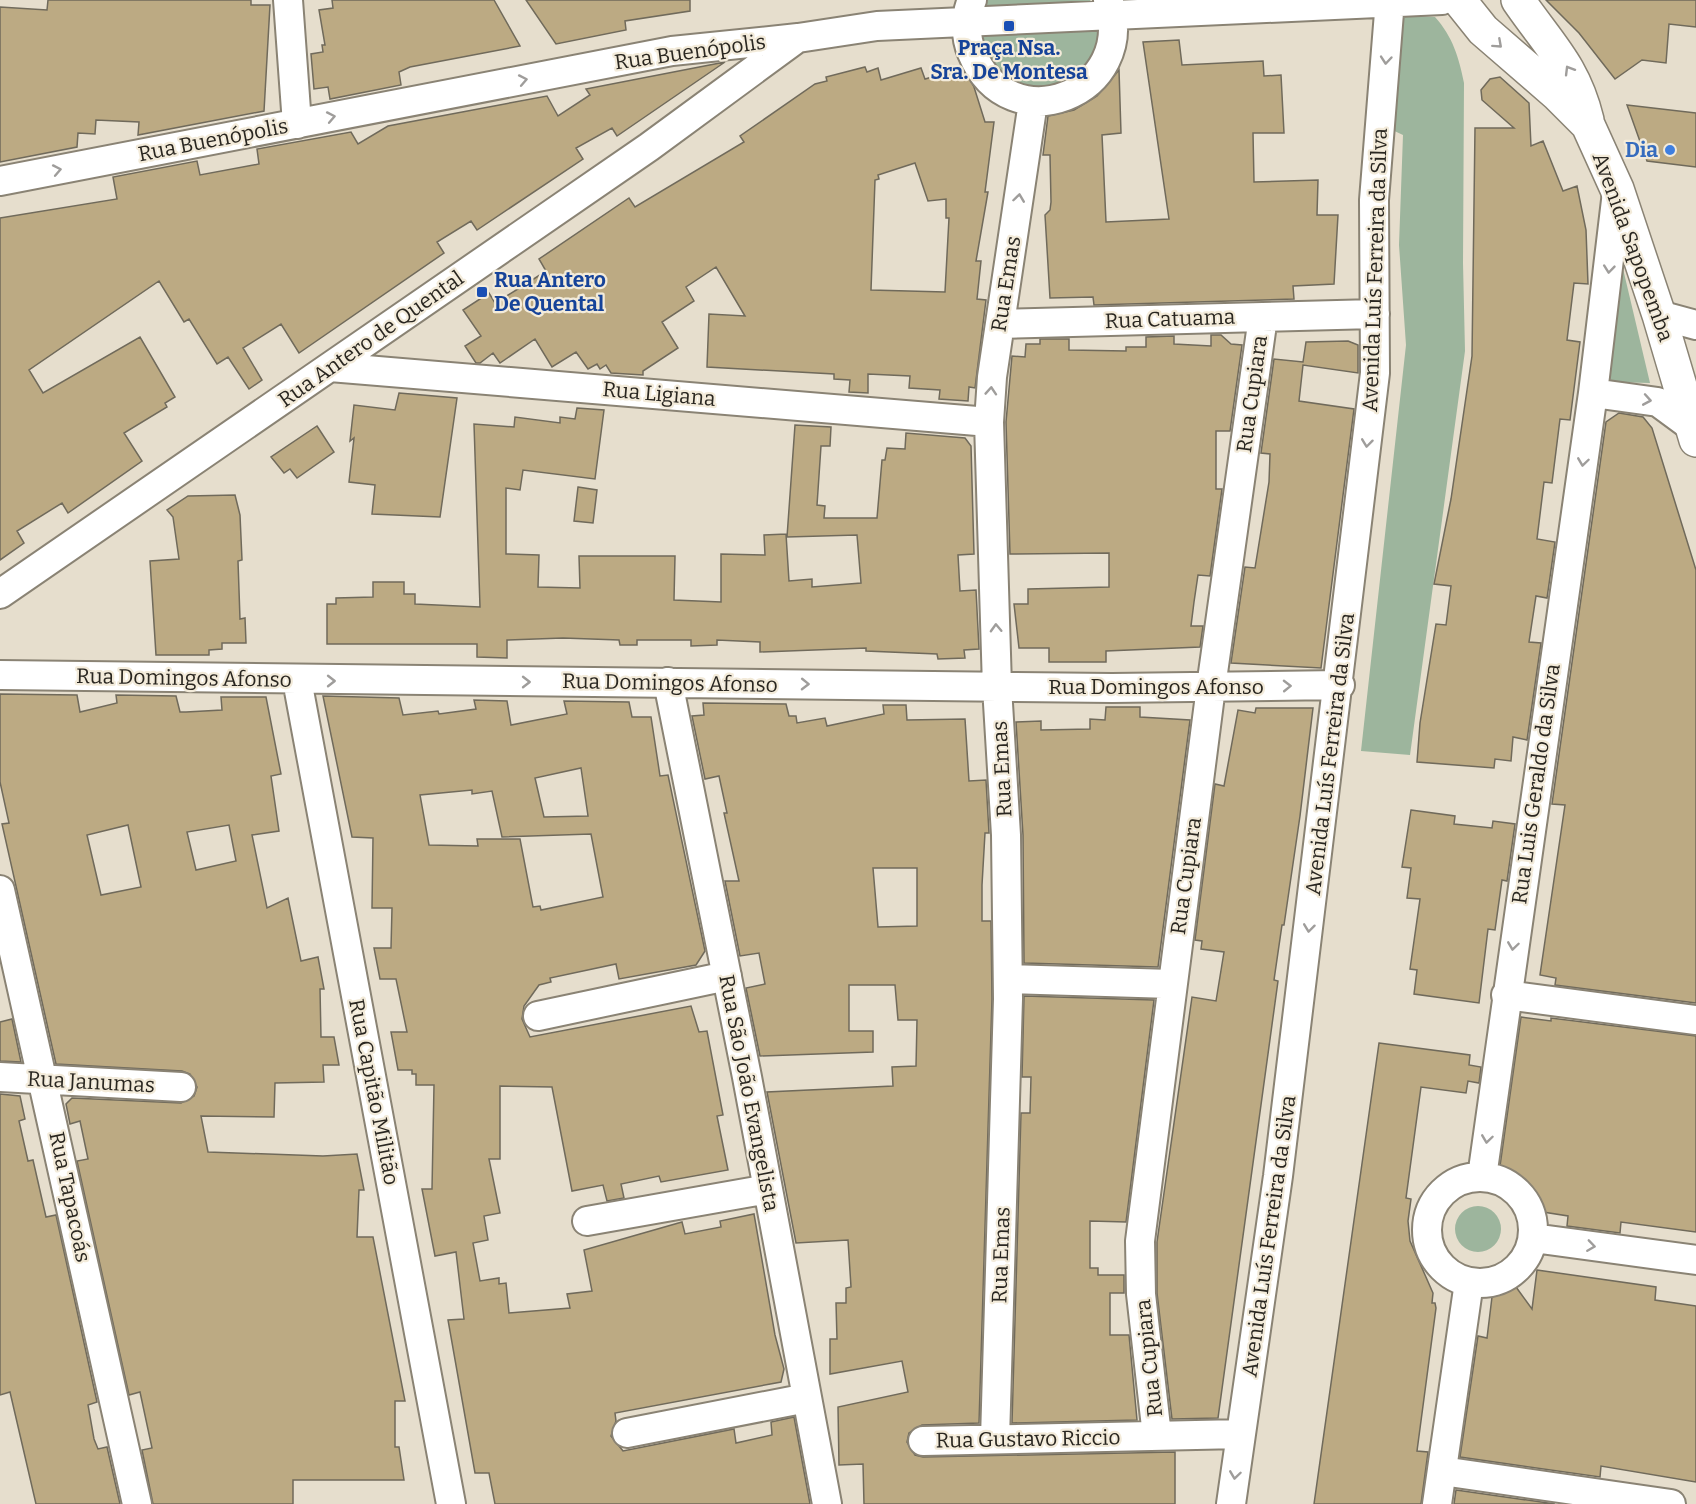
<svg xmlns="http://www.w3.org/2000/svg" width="1696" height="1504" font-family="Bitter,serif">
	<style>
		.green { fill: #9db59d }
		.building { fill: #bcaa83; stroke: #706a5b; stroke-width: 1.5; fill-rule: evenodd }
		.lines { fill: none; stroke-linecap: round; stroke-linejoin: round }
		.minor-casing { stroke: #8a8374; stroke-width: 32 }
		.major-casing { stroke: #8a8374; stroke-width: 36 }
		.minor { stroke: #fff; stroke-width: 28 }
		.major { stroke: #fff; stroke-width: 33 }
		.oneway { stroke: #9f9d9b }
		.transit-dot { fill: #1a4fb4; stroke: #f3ebda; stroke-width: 2 }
		.shop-dot { fill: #3f7fe0; stroke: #f3ebda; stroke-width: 2 }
		.labels { text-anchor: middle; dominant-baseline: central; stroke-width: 4.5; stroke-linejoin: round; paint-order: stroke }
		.transit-label { font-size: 21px; font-weight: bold; fill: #164399; stroke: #f3ebda }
		.street-label { font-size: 21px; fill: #292620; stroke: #f3ebda }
		.shop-label { font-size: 21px; font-weight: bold; fill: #366cbe; stroke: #f3ebda; text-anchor: end }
	</style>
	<rect width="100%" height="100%" fill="#e6decd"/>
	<path class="green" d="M988,0H1090L1099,13L979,19Z
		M1404,15L1435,17C1453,37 1459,58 1464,83L1463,263L1465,351L1410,755L1361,751L1406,345L1399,245L1403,135L1388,128L1395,21Z
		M1102,30L1100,53L1086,70L1059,88L1031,92L1003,82L976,35Z
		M1620,256L1650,383L1613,382L1603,373Z
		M1455 1229a23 23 0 1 1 46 0a23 23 0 1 1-46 0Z"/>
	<path class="building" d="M48,0H251V5H270L264,111L138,135L139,122L96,120L95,134L78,133L77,147L0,162V7L47,10Z
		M332,0H494L520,46L410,67L399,72L401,85L330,99L328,87L314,89L311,54L323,52L322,45H325L319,10L333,8Z
		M526,0H690V11L625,21L626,30L556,44Z
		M1546,0H1696V27L1669,24L1666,63L1642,60L1615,79L1579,33Z
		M1179,40L1182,65L1263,61L1264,76L1281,75L1284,133H1253L1254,182L1318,180L1317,215H1338L1334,284L1293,286L1294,299L1094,305L1093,297L1050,298L1045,215L1050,210L1051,202L1050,155H1043L1048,116L1074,110L1097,96L1119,70L1121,133L1102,135L1106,222L1169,219L1143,42Z
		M725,62L617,136L612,128L576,148L583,159L477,230L471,221L437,242L444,253L299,353L281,324L243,348L262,380L249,389L228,357L217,364L189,319L184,322L159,281L29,370L43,393L140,337L175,397L165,403L167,407L124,433L142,461L68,513L62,503L17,531L24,543L0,560V218L117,199L113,177L197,161L200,175L259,164L257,149L351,132L358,144L388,126L547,96L558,116L590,95L586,89Z
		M865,67L867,72L878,68L881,80L921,68L925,79L960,69L963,79L969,78L974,87L985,122H994L985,192H988L976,261H981L977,299L986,300L975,388L969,387L968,401L939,399L940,390L909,388L910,376L868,374V393L849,392L850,380L834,379V374L707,367L709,314L745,316L716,267L686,287L694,301L662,322L678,348L643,371V375L611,373L606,365L600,369L597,364L588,369L576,352L552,367L535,339L500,363L493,353L480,363H476L465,346L481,336L463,310L489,293L495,303L526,284L546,271L539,259L629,198L635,207L744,142L740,136L815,84L827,81L826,77ZM915,163L928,201L946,199V218H949L945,292L871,290L875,180L879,179L878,175Z
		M1500,77L1529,103L1531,146L1543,141L1563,191L1577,186L1586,230L1588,284L1574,283L1567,340L1580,342L1570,420L1560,419L1552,483L1544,482L1537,539L1555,542L1547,598L1536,596L1529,642L1541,643L1527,740L1513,737L1511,761L1495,759L1494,768L1417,762L1420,723L1436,624L1446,625L1451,586L1434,584L1451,499L1472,356L1475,128H1514L1482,100L1481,90L1490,79Z
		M1627,105L1696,113V167L1647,161Z
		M1211,335H1221L1231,344L1242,345L1230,431H1216V489H1222L1210,576L1198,575L1194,602L1191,626H1203L1200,647L1106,651V662H1049V648H1019L1014,604H1028V589L1109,587V553L1010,554L1006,422L1012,356L1025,357L1026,344H1040V339H1069V350L1126,351V347H1146V337L1174,336V344L1211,346Z
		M1348,341L1358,345V373L1303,365L1299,401L1354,409L1321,668L1231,663L1245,567L1255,568L1269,482L1270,454L1261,453L1274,359L1303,362L1306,342Z
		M399,393L457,398L440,517L372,514L375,485L349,482L354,438L350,441L354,405L395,410Z
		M577,408L604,410L595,479L523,470L520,490L506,488V554L539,555L538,587L580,588L579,556H675L674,600L721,602V554L765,555L764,535L786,534L789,581L812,579V587L861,583L857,535L787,537L795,425L831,427L830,446H821L817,505L825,506L824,518H877L882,460H885L887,448L905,449L906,433L965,438L971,446L974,554L958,555L960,591L976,590L979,649L964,650L965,658L938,659L937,654L866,651V648L760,652V642L717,640V645L691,646V640H637V645H620L619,640L563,638L507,640V658L477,657V644H327V604H336V598L373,597V582H404V594H415V604L480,607L474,424L514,427L515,417L560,423V417L575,419Z
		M1619,413L1643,417L1652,428L1696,570V1003L1555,985L1556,978L1540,975L1565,805L1552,804L1606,422Z
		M317,426L334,452L297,478L290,469L284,473L271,457Z
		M578,487L597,490L593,523L574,521Z
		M235,495L240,515L242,560L238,561L240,619L245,618L246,643H222V649L209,650V655H156L150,561L179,559L173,517L167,510L188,496Z
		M0,694L77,695L80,712L117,703L116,695L176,696L180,712H186L222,710L221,697H266L281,774L271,776L279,831L252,835L267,908L288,898L301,961L318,957L324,989H320L321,1037H334L339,1065H323L324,1082L275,1083L274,1117L201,1116L208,1152L323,1156L357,1154L364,1190H359L357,1237H373L405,1401H395V1447H399L404,1480H293V1504H153L142,1450L152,1448L140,1392L129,1395L77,1161L88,1159L80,1121L70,1124L66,1104L72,1098L181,1103L194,1096L197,1087L190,1074L182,1071L56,1064L2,824L9,823L0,782ZM128,825L141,887L101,895L87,835ZM229,825L236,861L196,870L187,832Z
		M323,696L399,698L403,715L438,711L439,714L476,709L474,700L507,701L511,725L567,714L564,701L629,702L632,717H651L660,776L668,775L705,951L696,965L619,979L616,964L550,978L551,982L539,985L524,1006L522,1019L530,1037L691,1006L699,1032L707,1031L723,1115L717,1116L728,1170L661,1182L659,1176L621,1184L624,1198L607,1201L603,1185L572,1191L552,1087L500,1086V1159H489L500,1213L484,1216L488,1240L473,1243L480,1281L499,1278V1284L506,1283L509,1313L570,1308L567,1294L592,1291L584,1250L682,1222L685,1234L721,1227L720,1221L754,1214L775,1335L784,1369L781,1382L615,1413L616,1421L611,1436L623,1451L734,1429L736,1443L772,1435L771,1422L794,1417L810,1504H495L489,1473H475L448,1320L464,1319L456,1252L435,1256L422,1189H432L434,1085H416V1074H412V1070H398L391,1032H407L396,979H380L374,948H391L392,908H372L373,838L352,837ZM581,768L588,816L544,817L535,778ZM472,790V794L492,791L502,837L591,834L603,897L541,910L540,906L533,907L520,839H477L478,846L429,845L420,795Z
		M703,703L786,704L789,716H796L797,723L825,718L827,726L884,714L883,705H906L907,720L965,719L969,781L986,780L989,833H985L982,885V921H991L992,999L979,1423L922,1425L909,1433L907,1442L915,1455L923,1457L1175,1452V1504H864L863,1464L839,1465L838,1407L908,1392L902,1361L830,1374V1339H837L836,1303H846V1288L851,1287L848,1240L796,1243L767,1092L893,1086L892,1067L916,1066L917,1020H898L895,985H849V1031H873V1052L760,1056L746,988L765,984L759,953L740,956L725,881H739L724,813H727L719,776L705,779L692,716L704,715ZM873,868H917V926L878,927Z
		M1106,707H1140V717L1190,720L1158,967L1024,963L1023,835L1016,722L1041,721V730L1090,729V719L1105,720Z
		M1256,708H1313L1300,816L1284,925H1282L1274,980L1278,981L1218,1418L1172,1419L1157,1293V1242L1192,997L1216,1001L1224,952L1201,949L1202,941L1195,940L1215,784L1224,786L1238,710L1255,713Z
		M1411,810L1455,816L1454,824L1492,828L1493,821L1515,824L1507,881L1502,880L1495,930L1488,929L1479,1003L1414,994L1417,970L1410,969L1420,899L1407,898L1411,868L1402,867Z
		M1024,996L1154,1000L1126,1222L1090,1221V1268H1098V1275H1124V1293H1110V1335H1129L1137,1420L1012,1423L1021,1113H1030L1031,1077H1022Z
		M1521,1017L1551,1021V1018L1696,1036V1232L1621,1222L1620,1233L1567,1226L1568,1216L1543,1212L1529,1184L1500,1166Z
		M12,1019L21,1062L0,1061V1022Z
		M1379,1043L1470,1055L1469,1065L1481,1067L1479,1083L1468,1081L1466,1093L1421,1087L1406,1198L1411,1199L1408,1221L1410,1241L1433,1293L1432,1303H1435L1436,1308L1417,1451L1428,1452L1421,1504H1314Z
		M0,1094L20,1096L25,1119L19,1121L28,1161L33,1160L46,1217L56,1215L97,1402L88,1405L94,1439L98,1449L107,1447L120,1504H36L10,1392L0,1395Z
		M1537,1270L1656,1287L1655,1300L1696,1306V1482L1601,1466L1600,1477L1460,1457L1478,1336L1487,1338L1492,1297L1516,1287L1532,1309Z
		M1456,1490L1555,1504H1454Z"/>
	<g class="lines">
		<g class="minor-casing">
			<path id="minor" d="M288,0L297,124
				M972,0C965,16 965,37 972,53C1009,144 1140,94 1108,0
				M0,181L672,51L798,38L877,26L1442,0
				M1659,315L1696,325
				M1000,324L1375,314
				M330,367L989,422
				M1593,393L1658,402L1692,427
				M0,594L649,147L796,39
				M0,675L1112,688L1340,685
				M297,680L451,1504
				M668,682L747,1077L827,1504
				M0,890L137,1504
				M1008,979L1171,984
				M1506,995L1696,1020
				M538,1016L727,976
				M0,1077L181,1087
				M1482,1177L1593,393L1617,192
				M1427 1230a53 53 0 1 1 106 0a53 53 0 1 1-106 0Z
				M587,1221L768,1189
				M1533,1238L1696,1260
				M627,1433L807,1398
				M1157,1436L1141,1294L1140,1241L1211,687L1263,317
				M995,1439L1008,999L1006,835L997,687L989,422L992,377L1033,102
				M923,1441L1241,1434
				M1442,1471L1671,1504
				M1231,1504L1278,1176L1375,373L1374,200L1390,0
				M1437,1504L1469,1282"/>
		</g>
		<g class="major-casing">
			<path id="major" d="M1459,0L1483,30L1558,95L1588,125L1617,189L1659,315L1696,440
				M1518,0C1548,44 1574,66 1587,120"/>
		</g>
		<use href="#minor" class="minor"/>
		<use href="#major" class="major"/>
	</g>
	<defs><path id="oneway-chevron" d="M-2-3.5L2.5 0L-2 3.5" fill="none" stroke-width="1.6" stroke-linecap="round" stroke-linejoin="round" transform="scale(1.5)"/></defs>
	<g class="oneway">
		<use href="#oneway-chevron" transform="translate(1498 44) rotate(42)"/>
		<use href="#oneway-chevron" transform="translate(1386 60) rotate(95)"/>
		<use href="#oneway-chevron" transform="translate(1569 70) rotate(-121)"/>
		<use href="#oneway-chevron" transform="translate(523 80) rotate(-11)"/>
		<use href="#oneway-chevron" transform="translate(331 117) rotate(-11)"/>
		<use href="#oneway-chevron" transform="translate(57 170) rotate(-11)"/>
		<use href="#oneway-chevron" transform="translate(1019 198) rotate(-82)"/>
		<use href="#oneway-chevron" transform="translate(1609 269) rotate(96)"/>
		<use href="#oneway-chevron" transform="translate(991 391) rotate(-86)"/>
		<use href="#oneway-chevron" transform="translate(1647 400) rotate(10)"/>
		<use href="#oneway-chevron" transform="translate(1367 443) rotate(97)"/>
		<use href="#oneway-chevron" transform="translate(1583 462) rotate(98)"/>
		<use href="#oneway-chevron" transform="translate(996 628) rotate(-92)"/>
		<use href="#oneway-chevron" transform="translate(331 681)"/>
		<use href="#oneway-chevron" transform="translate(526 682)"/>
		<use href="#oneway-chevron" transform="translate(805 684) rotate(1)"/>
		<use href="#oneway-chevron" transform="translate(1287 686) rotate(-1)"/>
		<use href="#oneway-chevron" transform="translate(1309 928) rotate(97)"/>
		<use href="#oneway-chevron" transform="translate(1513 946) rotate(98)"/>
		<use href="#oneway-chevron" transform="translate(1487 1139) rotate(98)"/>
		<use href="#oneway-chevron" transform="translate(1591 1246) rotate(8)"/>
		<use href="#oneway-chevron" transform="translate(1235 1475) rotate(98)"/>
	</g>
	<g class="transit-dot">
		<rect x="1003" y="20" width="12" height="12" rx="3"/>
		<rect x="476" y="286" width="12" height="12" rx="3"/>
	</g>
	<circle class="shop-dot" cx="1670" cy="150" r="6"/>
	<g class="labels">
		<g class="transit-label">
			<text x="1009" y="48">Praça Nsa.<tspan x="1009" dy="24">Sra. De Montesa</tspan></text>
			<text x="494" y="280" text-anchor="start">Rua Antero<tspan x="494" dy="24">De Quental</tspan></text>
		</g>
		<g class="street-label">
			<text transform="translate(690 52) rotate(-8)">Rua Buenópolis</text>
			<text transform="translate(213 140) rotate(-11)">Rua Buenópolis</text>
			<text transform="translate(1633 247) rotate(70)">Avenida Sapopemba</text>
			<text transform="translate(1375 270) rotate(-88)">Avenida Luís Ferreira da Silva</text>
			<text transform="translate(1006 284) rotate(-81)">Rua Emas</text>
			<text transform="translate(1170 319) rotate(-2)">Rua Catuama</text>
			<text transform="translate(371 339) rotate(-35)">Rua Antero de Quental</text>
			<text transform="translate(659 394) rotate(5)">Rua Ligiana</text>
			<text transform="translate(1252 394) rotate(-82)">Rua Cupiara</text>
			<text transform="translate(184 678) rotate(1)">Rua Domingos Afonso</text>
			<text transform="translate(670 683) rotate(1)">Rua Domingos Afonso</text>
			<text x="1156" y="687">Rua Domingos Afonso</text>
			<text transform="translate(1330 754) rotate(-83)">Avenida Luís Ferreira da Silva</text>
			<text transform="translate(1002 769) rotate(-93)">Rua Emas</text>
			<text transform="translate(1536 784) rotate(-82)">Rua Luis Geraldo da Silva</text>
			<text transform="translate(1186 876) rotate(-82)">Rua Cupiara</text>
			<text transform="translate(91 1082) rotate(3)">Rua Janumas</text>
			<text transform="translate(374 1092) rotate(79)">Rua Capitão Militão</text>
			<text transform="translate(749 1093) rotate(79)">Rua São João Evangelista</text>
			<text transform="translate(70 1197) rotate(78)">Rua Tapacoás</text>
			<text transform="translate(1269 1236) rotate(-82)">Avenida Luís Ferreira da Silva</text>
			<text transform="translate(1001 1255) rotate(-88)">Rua Emas</text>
			<text transform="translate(1149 1358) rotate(-96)">Rua Cupiara</text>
			<text transform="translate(1028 1439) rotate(-1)">Rua Gustavo Riccio</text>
		</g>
		<g class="shop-label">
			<text x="1658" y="150">Dia</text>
		</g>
	</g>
</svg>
